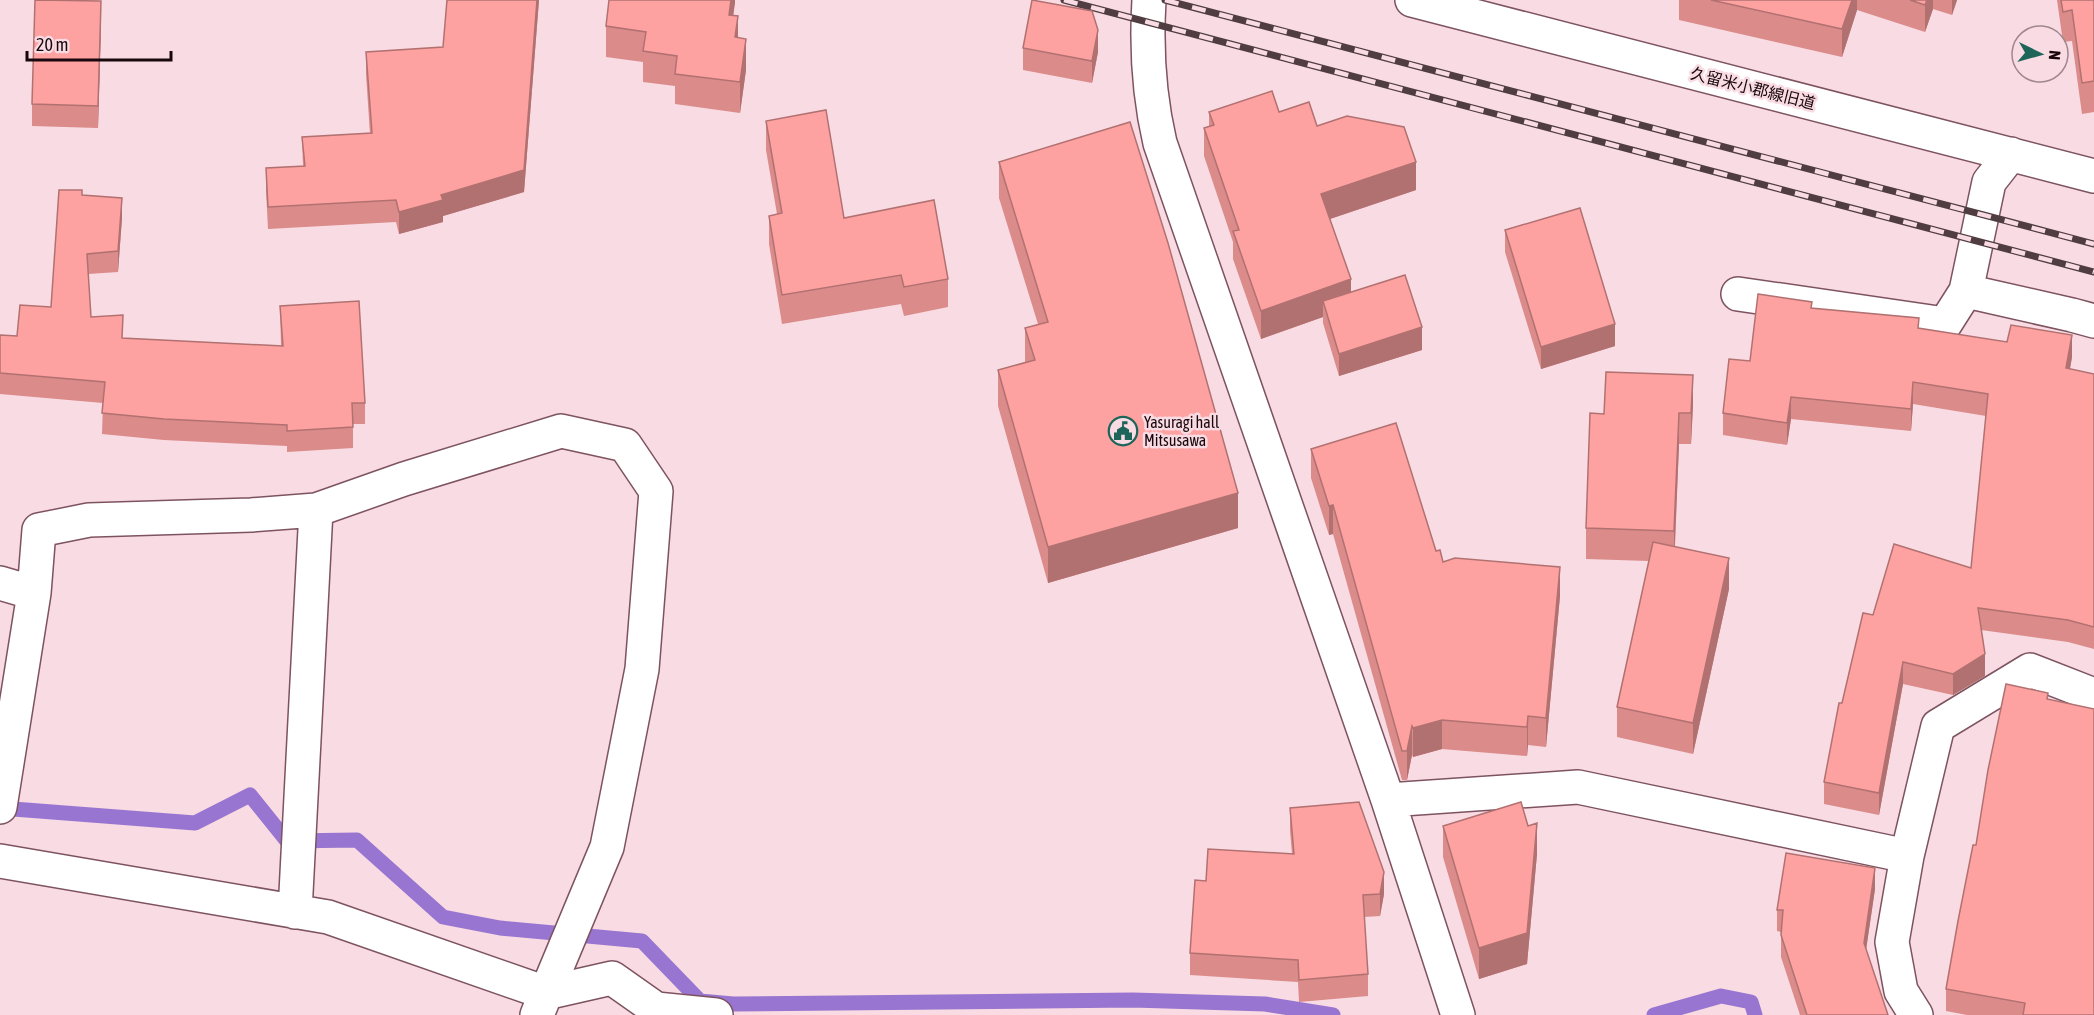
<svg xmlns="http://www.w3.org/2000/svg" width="2094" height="1015" font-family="'Asap Condensed','Noto Sans JP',sans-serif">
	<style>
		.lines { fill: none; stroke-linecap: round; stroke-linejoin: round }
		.stream { stroke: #9875d0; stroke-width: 15 }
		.minor-casing { stroke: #7d5360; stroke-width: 36 }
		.minor { stroke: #fff; stroke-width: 33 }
		.rail-casing { stroke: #503d42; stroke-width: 7 }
		.rail { stroke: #f9dbe3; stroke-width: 4.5; stroke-dasharray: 14; stroke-linecap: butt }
		.wall { fill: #da8b8a }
		.shaded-wall { fill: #b27171 }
		.building { fill: #fea2a1; stroke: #b27171; stroke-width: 1.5 }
		.labels { text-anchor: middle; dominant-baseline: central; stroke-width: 5; stroke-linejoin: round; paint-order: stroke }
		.street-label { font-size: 16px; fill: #18080d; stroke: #f9dbe3 }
		.poi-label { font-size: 16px; fill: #18080d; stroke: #f9dbe3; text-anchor: start }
	</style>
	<rect width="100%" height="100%" fill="#f9dbe3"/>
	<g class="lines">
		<path class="stream" d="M0,808L195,823L250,795L287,841L357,840L443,917L500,928L642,941L700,1001L733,1004L1133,1000L1265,1004L1333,1015
			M1654,1015L1721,996L1751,1002L1755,1015"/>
		<g class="minor-casing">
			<path id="minor" d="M1149,0C1146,49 1149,96 1160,143L1388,800L1458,1015
				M1412,0L2094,176
				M1966,291L1989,182L2011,154
				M1738,294L1945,324L1966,291L2072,315L2094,321
				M0,583L34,593L39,530L89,520L251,515L316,510L404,479L561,431L625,445L656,491L642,669L607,847L546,993L612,978L656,1009L716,1015
				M1388,800L1578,787L1907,856
				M0,807L34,593
				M0,861L328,917L546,993L537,1015
				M295,912L316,510
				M1916,1015L1901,991L1892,942L1907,856L1938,726L2030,670L2094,695"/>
		</g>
		<use href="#minor" class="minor"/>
		<g class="rail-casing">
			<path id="rail" d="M1064,0L2094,272
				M1165,0L2094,244"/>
		</g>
		<use href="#rail" class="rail"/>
	</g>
	<path class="wall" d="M447,0H539L524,192L443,216V222L399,234L396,222L268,229L266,190V168L303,166L302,137L370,134L366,74V52L443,47Z
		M735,0L733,15L746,70L740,113L675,104V86L643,82V62L606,57V26Z
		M1679,0H1957L1952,15L1933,9L1925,32L1857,10L1842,57L1679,20Z
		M2057,0H2094V112L2082,114L2072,41L2063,42Z
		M101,23L98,128L32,126V104Z
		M1023,48L1098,52L1092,83L1023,70Z
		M1209,112H1279L1317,126L1416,190L1330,219L1351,292L1422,350L1339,376L1323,323V317L1261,339L1233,259V242L1204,156V128L1209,126Z
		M766,121L844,218L948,279V307L904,316L901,304L782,324L769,244V216L777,214L766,150Z
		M999,162L1238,528L1048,583L998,406V370L1025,362V328L1038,324L999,198Z
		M82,195L122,218L118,272L88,274L91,317L123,338L281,346L280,306L365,403V424H353V448L287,452V446L164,440L102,434L103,403L0,394V335L17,336L51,307Z
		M1505,230L1615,346L1541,369L1505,252Z
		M1812,308L2072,357L2070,369L2094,374V649L2068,642L1981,630L1985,676L1953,695L1903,684L1879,815L1824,804V782L1842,703L1873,615L1971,568L1986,416L1913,404L1911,431L1791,419L1787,445L1723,435V413L1750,361Z
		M1693,405L1691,444H1679L1675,547L1729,589L1693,754L1617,737V707L1649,561L1586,559V528L1604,414Z
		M1311,449L1436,551L1443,562L1560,596L1546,747L1528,745L1527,756L1442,749L1413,757L1412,755L1407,780H1402L1333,534L1329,535L1311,478Z
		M2048,699L2094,1015H1967L1946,1011V989L1976,845Z
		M1290,808L1384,894L1380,916L1364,917L1368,974V996L1299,1002L1298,982L1190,975V953L1206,881L1292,854L1290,830Z
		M1443,826L1537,854L1527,964L1479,979L1443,857Z
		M1875,889L1866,949L1888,1015H1800L1781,957V932L1777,931V910Z"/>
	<path class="shaded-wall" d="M537,0H539L524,192L443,216V222L399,234V212Z
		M731,0H735V3L729,45V15Z
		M1852,0H1857V10L1842,57V29Z
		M1927,0H1933V9L1925,32V5Z
		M1952,0H1957L1952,15Z
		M101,1V23L98,128V106Z
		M738,16V47L735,37Z
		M1098,30V52L1092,83V61Z
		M746,39V70L740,113V82Z
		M1416,162V190L1321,222V194Z
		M122,198V218L118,272V251Z
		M1351,279V307L1323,301V317L1261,339V311Z
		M1615,324V346L1541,369V347Z
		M1422,327V350L1339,376V354Z
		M2072,335V357L2066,390V368Z
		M1693,375V405L1691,444V413Z
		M1913,382V404L1911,431V409Z
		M1791,397V419L1787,445V423Z
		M1679,413V444L1674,562V531Z
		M1238,493V528L1048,583V547Z
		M1333,505V534L1329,535V506Z
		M1729,558V589L1693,754V723Z
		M1560,567V596L1546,747V718Z
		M1985,654V676L1953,695V674Z
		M1903,662V684L1879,815V793Z
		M1528,716V745L1527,756V727Z
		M1442,720V749L1413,757V728Z
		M1412,726V755L1407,780V751Z
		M1537,823V854L1527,964L1479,979V948Z
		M1875,868V889L1864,964V943Z
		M1384,872V894L1380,916V894Z"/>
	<path class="building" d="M35,0L101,1L98,106L32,104Z
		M447,0H537L524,170L441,195L443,200L399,212L396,200L268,207L266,168L305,166L302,137L372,133L366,52L443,47Z
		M609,0H731L729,15L738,16L735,37L746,39L740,82L675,74L677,56L643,51L646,32L606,26Z
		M1032,0L1092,11L1098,30L1092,61L1023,48Z
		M1711,0H1852L1842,29Z
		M1910,0H1927L1925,5Z
		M2061,0H2094V81L2082,83L2072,10L2063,12Z
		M1272,91L1279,112L1309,102L1317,126L1347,116L1404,127L1416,162L1321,194L1351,279L1261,311L1233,231L1239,230L1204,128L1214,125L1209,112Z
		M826,110L844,218L934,200L948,279L904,287L901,275L782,295L769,216L782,213L766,121Z
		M1130,122L1168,243L1238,493L1048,547L998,370L1035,360L1025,328L1048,322L999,162Z
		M59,190H82V195L122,198L118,251L87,254L91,317L123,315L122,338L283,346L280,306L359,301L365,403H352L353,427L287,431V425L164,419L102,413L105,382L0,373V335L17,336L20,305L51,307Z
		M1580,208L1615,324L1541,347L1505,230Z
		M1405,275L1422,327L1339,354L1323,301Z
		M1758,294L1812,302L1811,308L1919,318L1918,328L2007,342L2011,325L2072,335L2066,368L2094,374V627L2068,620L1978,608L1985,654L1953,674L1903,662L1879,793L1824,782L1839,703H1842L1863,613L1873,615L1894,544L1971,568L1988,394L1913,382L1911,409L1791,397L1787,423L1723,413L1729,359L1750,361Z
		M1606,372L1693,375L1691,413H1679L1674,531L1586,528L1590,413L1604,414Z
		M1396,423L1436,551L1440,550L1443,562L1455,558L1560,567L1546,718L1528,716L1527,727L1442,720L1413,728L1412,726L1407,751H1402L1333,505L1329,506L1311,449Z
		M1653,542L1729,558L1693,723L1617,707Z
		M2006,684L2048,693L2047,699L2094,709V1015H2023L2025,1003L1946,989L1958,921L1973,845H1976L1988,770Z
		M1359,802L1384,872L1380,894L1363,895L1368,974L1299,980L1298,960L1190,953L1195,880L1206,881L1208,849L1294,854L1290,808Z
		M1521,802L1528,826L1537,823L1527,933L1479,948L1443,826Z
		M1786,853L1875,868L1864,943L1888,1015H1807L1781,935L1783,910H1777Z"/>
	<defs>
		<g id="civic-ring" transform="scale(1.5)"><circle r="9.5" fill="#f9dbe3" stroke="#1d6559" stroke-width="1.5"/><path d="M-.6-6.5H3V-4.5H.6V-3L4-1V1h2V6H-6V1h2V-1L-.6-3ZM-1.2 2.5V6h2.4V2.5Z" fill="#1d6559"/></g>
	</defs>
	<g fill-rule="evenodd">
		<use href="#civic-ring" x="1123" y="431"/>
	</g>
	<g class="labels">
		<g class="street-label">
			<text transform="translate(1753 88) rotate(14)">久留米小郡線旧道</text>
		</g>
		<g class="poi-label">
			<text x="1144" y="422">Yasuragi hall<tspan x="1144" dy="18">Mitsusawa</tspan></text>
		</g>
	</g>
	<g transform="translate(2040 54) rotate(95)"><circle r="28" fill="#f9dbe3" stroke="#9f878d" stroke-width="1.5"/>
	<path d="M0-4.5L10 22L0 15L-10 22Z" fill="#1d6559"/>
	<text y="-9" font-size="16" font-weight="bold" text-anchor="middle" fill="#18080d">N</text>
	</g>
	<path d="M27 51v9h144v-9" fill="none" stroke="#18080d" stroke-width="3"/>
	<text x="36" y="51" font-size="18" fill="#18080d" stroke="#f9dbe3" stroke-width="4.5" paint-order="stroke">20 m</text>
</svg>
